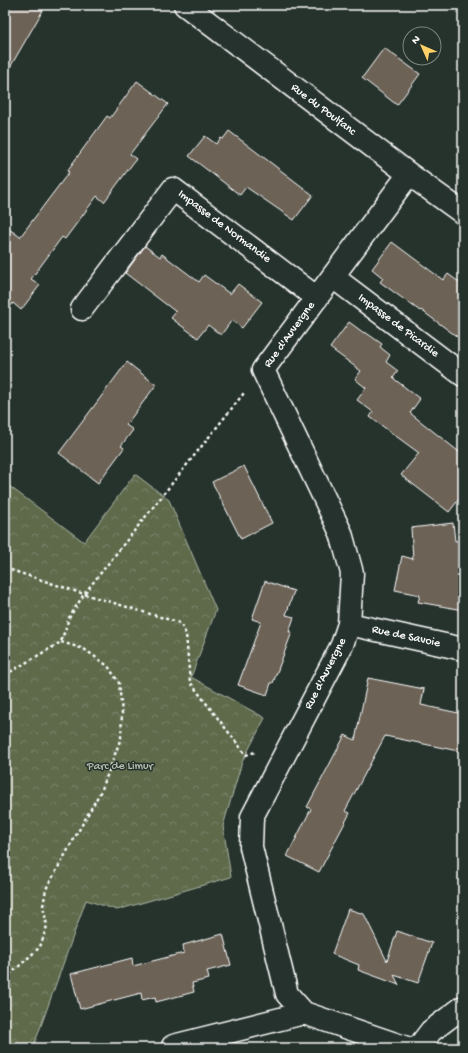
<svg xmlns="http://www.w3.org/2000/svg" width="468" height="1053" font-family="'Gochi Hand',sans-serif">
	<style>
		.forest { fill: url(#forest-crowns); stroke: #aeb5a6 }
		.building { fill: #6c6256; stroke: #fff }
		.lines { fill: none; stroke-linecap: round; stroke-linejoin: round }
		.street-casing { stroke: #fff; stroke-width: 25 }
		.path { stroke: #fff; stroke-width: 2.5; stroke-dasharray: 3 3; stroke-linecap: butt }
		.street { stroke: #26332d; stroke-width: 22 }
		.labels { text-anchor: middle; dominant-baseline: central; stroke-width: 3; stroke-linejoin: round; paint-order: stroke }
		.street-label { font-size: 12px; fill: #fff; stroke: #26332d }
		.park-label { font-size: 12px; fill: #b7bcae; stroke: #26332d }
	</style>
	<defs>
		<pattern id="forest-crowns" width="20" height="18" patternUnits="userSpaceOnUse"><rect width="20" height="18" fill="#5e6b4c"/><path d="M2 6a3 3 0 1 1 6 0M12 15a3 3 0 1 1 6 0" fill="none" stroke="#768167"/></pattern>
	</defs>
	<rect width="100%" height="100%" fill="#26332d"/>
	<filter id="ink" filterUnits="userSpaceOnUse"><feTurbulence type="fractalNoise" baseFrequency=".025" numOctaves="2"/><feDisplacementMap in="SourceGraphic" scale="8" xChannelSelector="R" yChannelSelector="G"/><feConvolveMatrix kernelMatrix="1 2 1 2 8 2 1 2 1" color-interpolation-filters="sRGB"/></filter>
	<g filter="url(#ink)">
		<path class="forest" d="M135,474L169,500L216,610L191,677L265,718L242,762L223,826L231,877L117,910L86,900L33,1048H5V483L84,542Z"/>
		<path class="building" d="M5,5H46L5,76Z
			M384,48L420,74L397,105L362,78Z
			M137,81L168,104L130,154L136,159L104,202L97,196L65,239L62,237L31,279L40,285L21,310L13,303L5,314V226L20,237L69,172L67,171L107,116L110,118Z
			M229,131L313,195L294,220L246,187L240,195L189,156L205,136L216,144L221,138L223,139Z
			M392,242L443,280L448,274L463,285V341L421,310L420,311L380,282L383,278L372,269Z
			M145,246L160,257L162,254L199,282L204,275L230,294L238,284L262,302L242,328L232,320L221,335L208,325L198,338L171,318L176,312L125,273Z
			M349,322L364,333L365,332L382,344L380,347L390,355L386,362L398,371L393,378L420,399L410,413L463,455V494L449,512L401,475L419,453L370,417L373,412L357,400L366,388L355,379L361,371L330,348Z
			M127,362L156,385L126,425L133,430L121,446L124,448L98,483L59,453Z
			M244,466L272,523L241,539L212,482Z
			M453,523L455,541L463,540V610L418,602L420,595L395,590L402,556L413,559L411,528Z
			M265,581L294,591L286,615L294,617L289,632H292L273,683H271L267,695L238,685L261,622L252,619Z
			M368,678L424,689L421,705L463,714V752L385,736L345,811L350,813L319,872L287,856L311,809L307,807L345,735L355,740Z
			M348,909L364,914L387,961L397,931L432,943L418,983L394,975L399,985L358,970L359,965L332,954Z
			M223,934L231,965L207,971L209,979L192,983L194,992L156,1002L155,997L142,1000L141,993L80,1009L71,974L132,958L133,966L184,953L183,945Z"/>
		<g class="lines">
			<g class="street-casing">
				<path id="street" d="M185,5L409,174L463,213
					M333,277L463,375
					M82,309L173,189L317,298
					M349,624L463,649
					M173,1048V1046L304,1013
					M407,1048L304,1013L287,994L251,847L252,817L342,645L349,624L352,573L341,533L263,370L409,174
					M418,1048L431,1031L463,1007"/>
			</g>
			<path class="path" d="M5,568L84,594L180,623L186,634L190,682L246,755L255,752
				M5,675L61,642L69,618L84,594L244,393
				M5,979L40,947L47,926L43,906L46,889L102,789L121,738L122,713L119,683L108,666L84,649L61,642"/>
			<use href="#street" class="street"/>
		</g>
	</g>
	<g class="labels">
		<g class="street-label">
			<text transform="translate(323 110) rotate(37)">Rue du Poulfanc</text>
			<text transform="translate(224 227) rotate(37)">Impasse de Normandie</text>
			<text transform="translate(398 326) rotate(37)">Impasse de Picardie</text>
			<text transform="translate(290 335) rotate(-54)">Rue d'Auvergne</text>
			<text transform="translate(406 637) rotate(12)">Rue de Savoie</text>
			<text transform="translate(326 674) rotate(-63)">Rue d'Auvergne</text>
		</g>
		<g class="park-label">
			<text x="120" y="767">Parc de Limur</text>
		</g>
	</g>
	<rect width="468" height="1053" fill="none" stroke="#26332d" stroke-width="20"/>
	<rect x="10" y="10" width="448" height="1033" fill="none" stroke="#fff" stroke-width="1.5" filter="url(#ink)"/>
	<g transform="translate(422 46) rotate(315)"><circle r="19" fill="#26332d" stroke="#7d8581"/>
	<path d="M0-3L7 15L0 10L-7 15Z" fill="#ffd166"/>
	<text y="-6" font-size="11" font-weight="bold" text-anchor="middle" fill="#ffffff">N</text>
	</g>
</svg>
